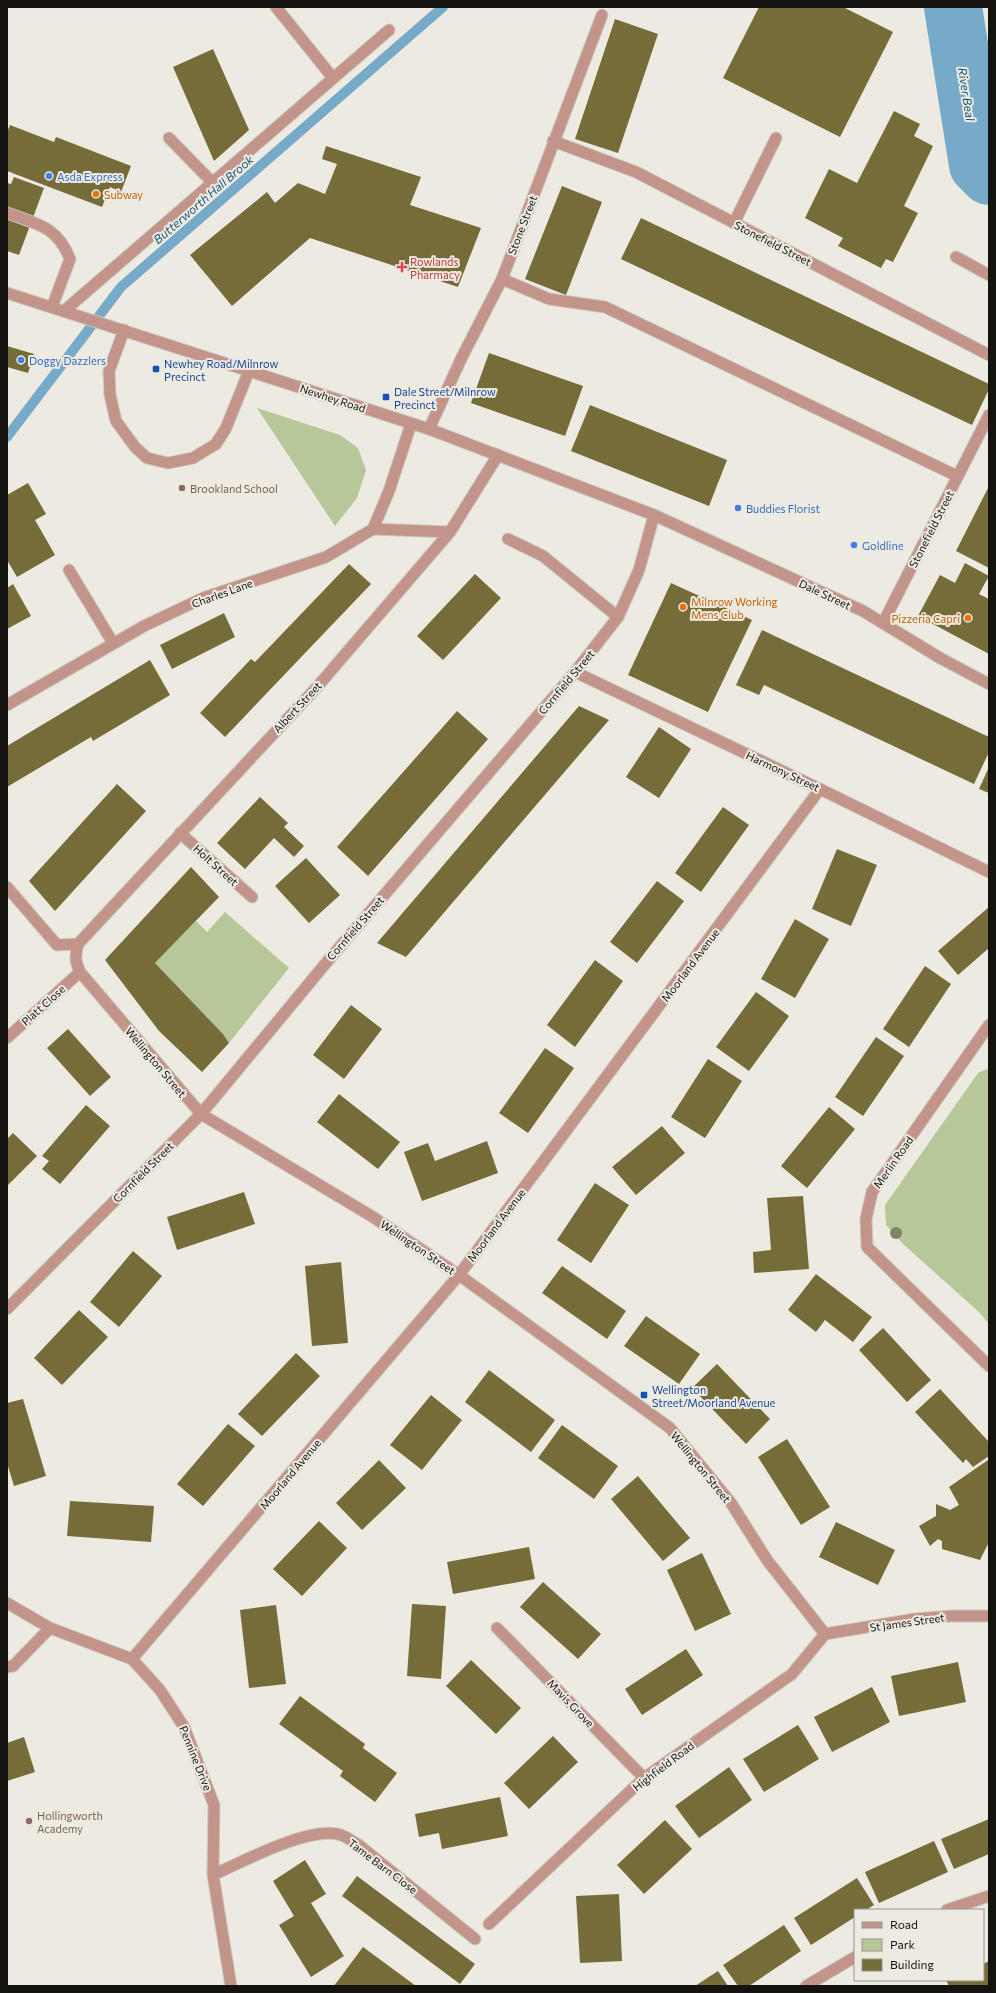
<svg xmlns="http://www.w3.org/2000/svg" width="996" height="1993" font-family="Commissioner,sans-serif">
	<style>
		.green { fill: #b6c799 }
		.lines { fill: none; stroke-linecap: round; stroke-linejoin: round }
		.stream { stroke: #77a9c9; stroke-width: 10 }
		.river { stroke: #77a9c9; stroke-width: 58 }
		.building { fill: #766c39 }
		.service-casing { stroke: #cac8c0; stroke-width: 13 }
		.minor-casing { stroke: #cac8c0; stroke-width: 13 }
		.tertiary-casing { stroke: #cac8c0; stroke-width: 13 }
		.service { stroke: #c39489; stroke-width: 11 }
		.minor { stroke: #c39489; stroke-width: 11 }
		.tertiary { stroke: #c39489; stroke-width: 11 }
		.tree { fill: #7e846a }
		.shop-dot { fill: #3f7fe0; stroke: #edebe1; stroke-width: 1.5 }
		.food-dot { fill: #e8710a; stroke: #edebe1; stroke-width: 1.5 }
		.health-dot { fill: #e0444e; stroke: #edebe1; stroke-width: 1.5 }
		.transit-dot { fill: #1a4fb4; stroke: #edebe1; stroke-width: 1.5 }
		.education-dot { fill: #8d6e63; stroke: #edebe1; stroke-width: 1.5 }
		.labels { text-anchor: middle; dominant-baseline: central; stroke-width: 4; stroke-linejoin: round; paint-order: stroke }
		.shop-label { font-size: 11px; fill: #366cbe; stroke: #edebe1; text-anchor: start }
		.food-label { font-size: 11px; fill: #c56008; stroke: #edebe1; text-anchor: start }
		.street-label { font-size: 11px; fill: #141310; stroke: #edebe1 }
		.health-label { font-size: 11px; fill: #be3a42; stroke: #edebe1; text-anchor: start }
		.transit-label { font-size: 11px; fill: #164399; stroke: #edebe1; text-anchor: start }
		.education-label { font-size: 11px; fill: #785e54; stroke: #edebe1; text-anchor: start }
		.water-label { font-size: 12px; font-style: italic; fill: #165475; stroke: #edebe1 }
	</style>
	<rect width="100%" height="100%" fill="#edebe1"/>
	<path class="green" d="M257,408L340,435L358,448L366,470L357,498L335,526Z
		M225,912L289,968L229,1043L223,1034L155,963L196,921L207,932Z
		M989,1068V1324L980,1313L903,1244L886,1225L885,1205L978,1073Z"/>
	<g class="lines">
		<path class="stream" d="M7,437L121,287L443,7"/>
		<path class="river" d="M953,7L978,165L989,176"/>
	</g>
	<path class="building" d="M759,7H843L893,32L840,137L723,78Z
		M615,19L658,34L618,153L575,139Z
		M213,49L249,130L214,161L173,67Z
		M894,111L920,124L914,136L933,146L904,206L918,213L893,262L886,259L881,268L838,246L843,238L805,218L829,169L857,183Z
		M10,125L54,142L56,137L131,166L121,192L110,187L102,207L7,171V132Z
		M326,146L421,177L410,205L481,228L458,287L310,238L232,306L190,255L267,192L275,203L298,183L325,194L337,164L322,159Z
		M14,177L44,188L19,255L7,251V183L11,184Z
		M562,186L602,202L566,295L525,279Z
		M641,218L989,384V389L972,425L621,259Z
		M7,346L34,354L28,373L7,367Z
		M489,353L583,386L565,436L471,403Z
		M590,405L727,460L709,506L571,451Z
		M28,483L46,514L35,520L55,555L17,577L7,560V495Z
		M989,486V568L956,551Z
		M965,563L989,576L979,594L989,599V654L918,616L940,575L955,583Z
		M349,564L371,584L225,737L200,713L251,659L255,662Z
		M475,574L501,598L443,660L417,636Z
		M671,583L752,620L708,712L628,675Z
		M13,584L31,616L7,629V588Z
		M224,613L235,637L172,669L160,645Z
		M762,630L989,737V752L974,784L764,685L759,695L736,685Z
		M150,660L170,695L93,741L91,737L7,787V746Z
		M579,706L609,720L406,957L377,943Z
		M457,711L488,739L368,876L337,847Z
		M659,727L691,749L659,798L626,777Z
		M989,767V793L979,789Z
		M117,784L146,811L55,911L29,881Z
		M260,797L288,823L284,827L304,846L294,857L274,838L245,869L217,843Z
		M723,807L749,825L701,892L675,873Z
		M837,849L877,865L851,926L812,909Z
		M306,858L340,895L309,923L275,886Z
		M191,867L219,897L155,963L223,1034L229,1043L202,1072L159,1031L105,960Z
		M657,881L684,901L637,963L610,942Z
		M989,907V948L958,975L938,951Z
		M795,919L829,939L795,998L761,979Z
		M595,960L623,981L575,1047L547,1025Z
		M925,966L951,984L909,1047L883,1029Z
		M756,992L789,1016L749,1071L716,1047Z
		M351,1005L382,1029L344,1079L313,1055Z
		M68,1029L111,1077L90,1096L47,1048Z
		M876,1037L904,1056L863,1116L835,1097Z
		M545,1048L574,1068L528,1133L499,1113Z
		M708,1059L742,1081L705,1138L671,1117Z
		M339,1094L400,1142L378,1169L317,1122Z
		M86,1105L110,1126L60,1184L42,1169L49,1161L42,1156Z
		M829,1107L855,1129L807,1188L781,1166Z
		M662,1126L685,1153L636,1195L612,1167Z
		M13,1133L37,1156L7,1186V1139Z
		M487,1141L498,1173L422,1201L404,1152L428,1143L435,1161Z
		M595,1183L629,1205L591,1263L557,1240Z
		M244,1192L255,1224L177,1250L167,1217Z
		M803,1196L809,1269L754,1273L753,1252L771,1250L767,1198Z
		M133,1251L162,1276L119,1327L90,1302Z
		M341,1262L348,1343L312,1346L305,1266Z
		M562,1266L626,1311L607,1339L542,1293Z
		M816,1274L872,1317L853,1342L825,1320L816,1332L788,1310Z
		M79,1310L108,1337L62,1385L34,1358Z
		M646,1316L700,1354L679,1384L624,1346Z
		M883,1328L931,1380L907,1402L859,1350Z
		M296,1353L320,1376L262,1436L238,1414Z
		M717,1364L770,1419L746,1444L692,1388Z
		M489,1370L555,1420L531,1452L465,1402Z
		M940,1389L989,1442V1456L973,1467L966,1459L963,1463L915,1412Z
		M431,1395L462,1420L422,1470L390,1445Z
		M23,1399L46,1476L14,1486L7,1463V1403Z
		M228,1424L255,1446L203,1506L177,1484Z
		M562,1425L618,1466L594,1499L538,1458Z
		M787,1439L830,1507L801,1525L758,1457Z
		M379,1460L406,1488L362,1530L336,1503Z
		M988,1460L989,1542L980,1560L942,1549V1541L938,1539L930,1546L919,1526L936,1516V1504L950,1510L959,1505L949,1487Z
		M638,1476L690,1538L663,1561L611,1499Z
		M70,1501L154,1506L151,1542L67,1536Z
		M319,1521L347,1548L302,1596L273,1569Z
		M836,1522L895,1550L878,1585L819,1557Z
		M529,1547L535,1579L453,1594L447,1562Z
		M702,1553L731,1614L695,1631L667,1570Z
		M543,1582L601,1634L578,1659L520,1607Z
		M412,1604L446,1606L441,1679L407,1676Z
		M276,1605L286,1684L249,1688L240,1610Z
		M686,1649L703,1675L642,1715L625,1689Z
		M471,1660L521,1708L496,1734L446,1686Z
		M958,1662L966,1702L899,1716L891,1676Z
		M872,1687L890,1722L832,1752L814,1717Z
		M300,1696L365,1744L363,1748L397,1773L375,1802L340,1776L343,1771L279,1724Z
		M798,1725L819,1759L764,1792L743,1759Z
		M553,1736L578,1762L529,1809L504,1783Z
		M24,1737L35,1772L7,1781V1743Z
		M729,1767L752,1800L699,1838L675,1806Z
		M500,1797L508,1836L442,1849L439,1833L419,1837L415,1814Z
		M989,1819V1854L954,1869L941,1839Z
		M665,1820L692,1849L644,1894L617,1865Z
		M934,1841L948,1872L879,1903L865,1872Z
		M305,1860L326,1894L311,1903L344,1956L311,1977L279,1925L294,1916L273,1881Z
		M357,1876L475,1964L460,1984L342,1896Z
		M857,1878L874,1905L866,1910H855V1917L811,1945L794,1918Z
		M619,1894L622,1961L580,1963L576,1896Z
		M784,1925L801,1951L749,1986H738L723,1965Z
		M363,1947L416,1986H334Z
		M989,1961V1986H949L946,1980H983V1964Z
		M718,1971L728,1986H695Z"/>
	<g class="lines">
		<g class="service-casing">
			<path id="service" d="M276,7L333,78
				M169,138L212,182
				M7,213C37,224 57,226 70,259L52,307
				M734,223L776,138
				M956,257L989,275
				M502,279L549,299L605,307L957,476
				M124,330L109,371L110,395L116,421L135,447L147,458L168,463L193,458L216,444L226,428L249,371
				M508,539L543,556L618,617
				M69,570L113,643
				M7,1667L13,1666L50,1628"/>
		</g>
		<g class="minor-casing">
			<path id="minor" d="M553,141L636,172L989,355
				M64,311L389,30
				M429,429L462,357L502,279L602,15
				M498,455L450,532L317,687L78,944C75,955 75,962 80,972L201,1114L373,1217L459,1275L670,1428L731,1503L767,1560L825,1634
				M373,529L389,491L411,424
				M883,623L989,415
				M575,672L820,789L989,872
				M7,705L144,626L203,598L326,557L373,529L450,532
				M180,833L252,897
				M7,887L57,945L78,944
				M989,1025L872,1192L866,1219L867,1247L989,1366
				M7,1038L80,972
				M7,1309L201,1114L326,963L575,672L618,617L639,570L654,515
				M7,1603L50,1628L132,1659L160,1690L184,1727L214,1805L213,1875L231,1986
				M497,1628L644,1778
				M825,1634L915,1619L951,1616H989
				M132,1659L459,1275L820,789
				M213,1875C242,1862 310,1825 341,1835C347,1837 354,1842 360,1846L475,1939
				M947,1910L989,1896
				M489,1924L644,1778L792,1674L825,1634
				M806,1986L855,1957"/>
		</g>
		<g class="tertiary-casing">
			<path id="tertiary" d="M7,293L429,429L654,515L863,611L940,658L989,684"/>
		</g>
		<use href="#service" class="service"/>
		<use href="#minor" class="minor"/>
		<use href="#tertiary" class="tertiary"/>
	</g>
	<circle class="tree" cx="896" cy="1233" r="6"/>
	<g class="shop-dot">
		<circle cx="49" cy="176" r="4"/>
		<circle cx="21" cy="360" r="4"/>
		<circle cx="738" cy="508" r="4"/>
		<circle cx="854" cy="545" r="4"/>
	</g>
	<g class="food-dot">
		<circle cx="96" cy="194" r="4"/>
		<circle cx="683" cy="607" r="4"/>
		<circle cx="968" cy="618" r="4"/>
	</g>
	<path class="health-dot" d="M400 261h4v4h4v4h-4v4h-4v-4h-4v-4h4z"/>
	<g class="transit-dot">
		<rect x="152" y="365" width="8" height="8" rx="2"/>
		<rect x="382" y="393" width="8" height="8" rx="2"/>
		<rect x="640" y="1391" width="8" height="8" rx="2"/>
	</g>
	<g class="education-dot">
		<circle cx="182" cy="488" r="4"/>
		<circle cx="29" cy="1821" r="4"/>
	</g>
	<g class="labels">
		<g class="shop-label">
			<text x="57" y="176">Asda Express</text>
			<text x="29" y="360">Doggy Dazzlers</text>
			<text x="746" y="508">Buddies Florist</text>
			<text x="862" y="545">Goldline</text>
		</g>
		<g class="food-label">
			<text x="104" y="194">Subway</text>
			<text x="691" y="601">Milnrow Working<tspan x="691" dy="13">Mens Club</tspan></text>
			<text x="960" y="618" text-anchor="end">Pizzeria Capri</text>
		</g>
		<g class="street-label">
			<text transform="translate(522 225) rotate(-69)">Stone Street</text>
			<text transform="translate(773 243) rotate(27)">Stonefield Street</text>
			<text transform="translate(333 398) rotate(18)">Newhey Road</text>
			<text transform="translate(931 529) rotate(-63)">Stonefield Street</text>
			<text transform="translate(222 593) rotate(-20)">Charles Lane</text>
			<text transform="translate(825 594) rotate(25)">Dale Street</text>
			<text transform="translate(566 682) rotate(-50)">Cornfield Street</text>
			<text transform="translate(297 707) rotate(-47)">Albert Street</text>
			<text transform="translate(783 771) rotate(25)">Harmony Street</text>
			<text transform="translate(216 865) rotate(42)">Holt Street</text>
			<text transform="translate(355 928) rotate(-49)">Cornfield Street</text>
			<text transform="translate(690 965) rotate(-53)">Moorland Avenue</text>
			<text transform="translate(43 1005) rotate(-42)">Platt Close</text>
			<text transform="translate(156 1062) rotate(50)">Wellington Street</text>
			<text transform="translate(893 1162) rotate(-55)">Merlin Road</text>
			<text transform="translate(143 1172) rotate(-45)">Cornfield Street</text>
			<text transform="translate(496 1225) rotate(-53)">Moorland Avenue</text>
			<text transform="translate(418 1247) rotate(34)">Wellington Street</text>
			<text transform="translate(701 1467) rotate(51)">Wellington Street</text>
			<text transform="translate(290 1474) rotate(-50)">Moorland Avenue</text>
			<text transform="translate(907 1622) rotate(-8)">St James Street</text>
			<text transform="translate(571 1703) rotate(46)">Mavis Grove</text>
			<text transform="translate(196 1758) rotate(68)">Pennine Drive</text>
			<text transform="translate(663 1766) rotate(-37)">Highfield Road</text>
			<text transform="translate(383 1866) rotate(37)">Tame Barn Close</text>
		</g>
		<g class="health-label">
			<text x="410" y="261">Rowlands<tspan x="410" dy="13">Pharmacy</tspan></text>
		</g>
		<g class="transit-label">
			<text x="164" y="363">Newhey Road/Milnrow<tspan x="164" dy="13">Precinct</tspan></text>
			<text x="394" y="391">Dale Street/Milnrow<tspan x="394" dy="13">Precinct</tspan></text>
			<text x="652" y="1389">Wellington<tspan x="652" dy="13">Street/Moorland Avenue</tspan></text>
		</g>
		<g class="education-label">
			<text x="190" y="488">Brookland School</text>
			<text x="37" y="1815">Hollingworth<tspan x="37" dy="13">Academy</tspan></text>
		</g>
		<g class="water-label">
			<text transform="translate(967 94) rotate(81)">River Beal</text>
			<text transform="translate(203 199) rotate(-41)">Butterworth Hall Brook</text>
		</g>
	</g>
	<rect width="996" height="1993" fill="none" stroke="#141310" stroke-width="16"/>
	<rect x="854" y="1909" width="130" height="72" fill="#edebe1" stroke="#96958d"/>
	<rect x="862" y="1922" width="20" height="6" fill="#c39489" stroke="#96958d"/>
	<text x="890" y="1929" font-size="12" fill="#141310">Road</text>
	<rect x="862" y="1939" width="20" height="12" fill="#b6c799" stroke="#96958d"/>
	<text x="890" y="1949" font-size="12" fill="#141310">Park</text>
	<rect x="862" y="1959" width="20" height="12" fill="#766c39" stroke="#96958d"/>
	<text x="890" y="1969" font-size="12" fill="#141310">Building</text>
</svg>
